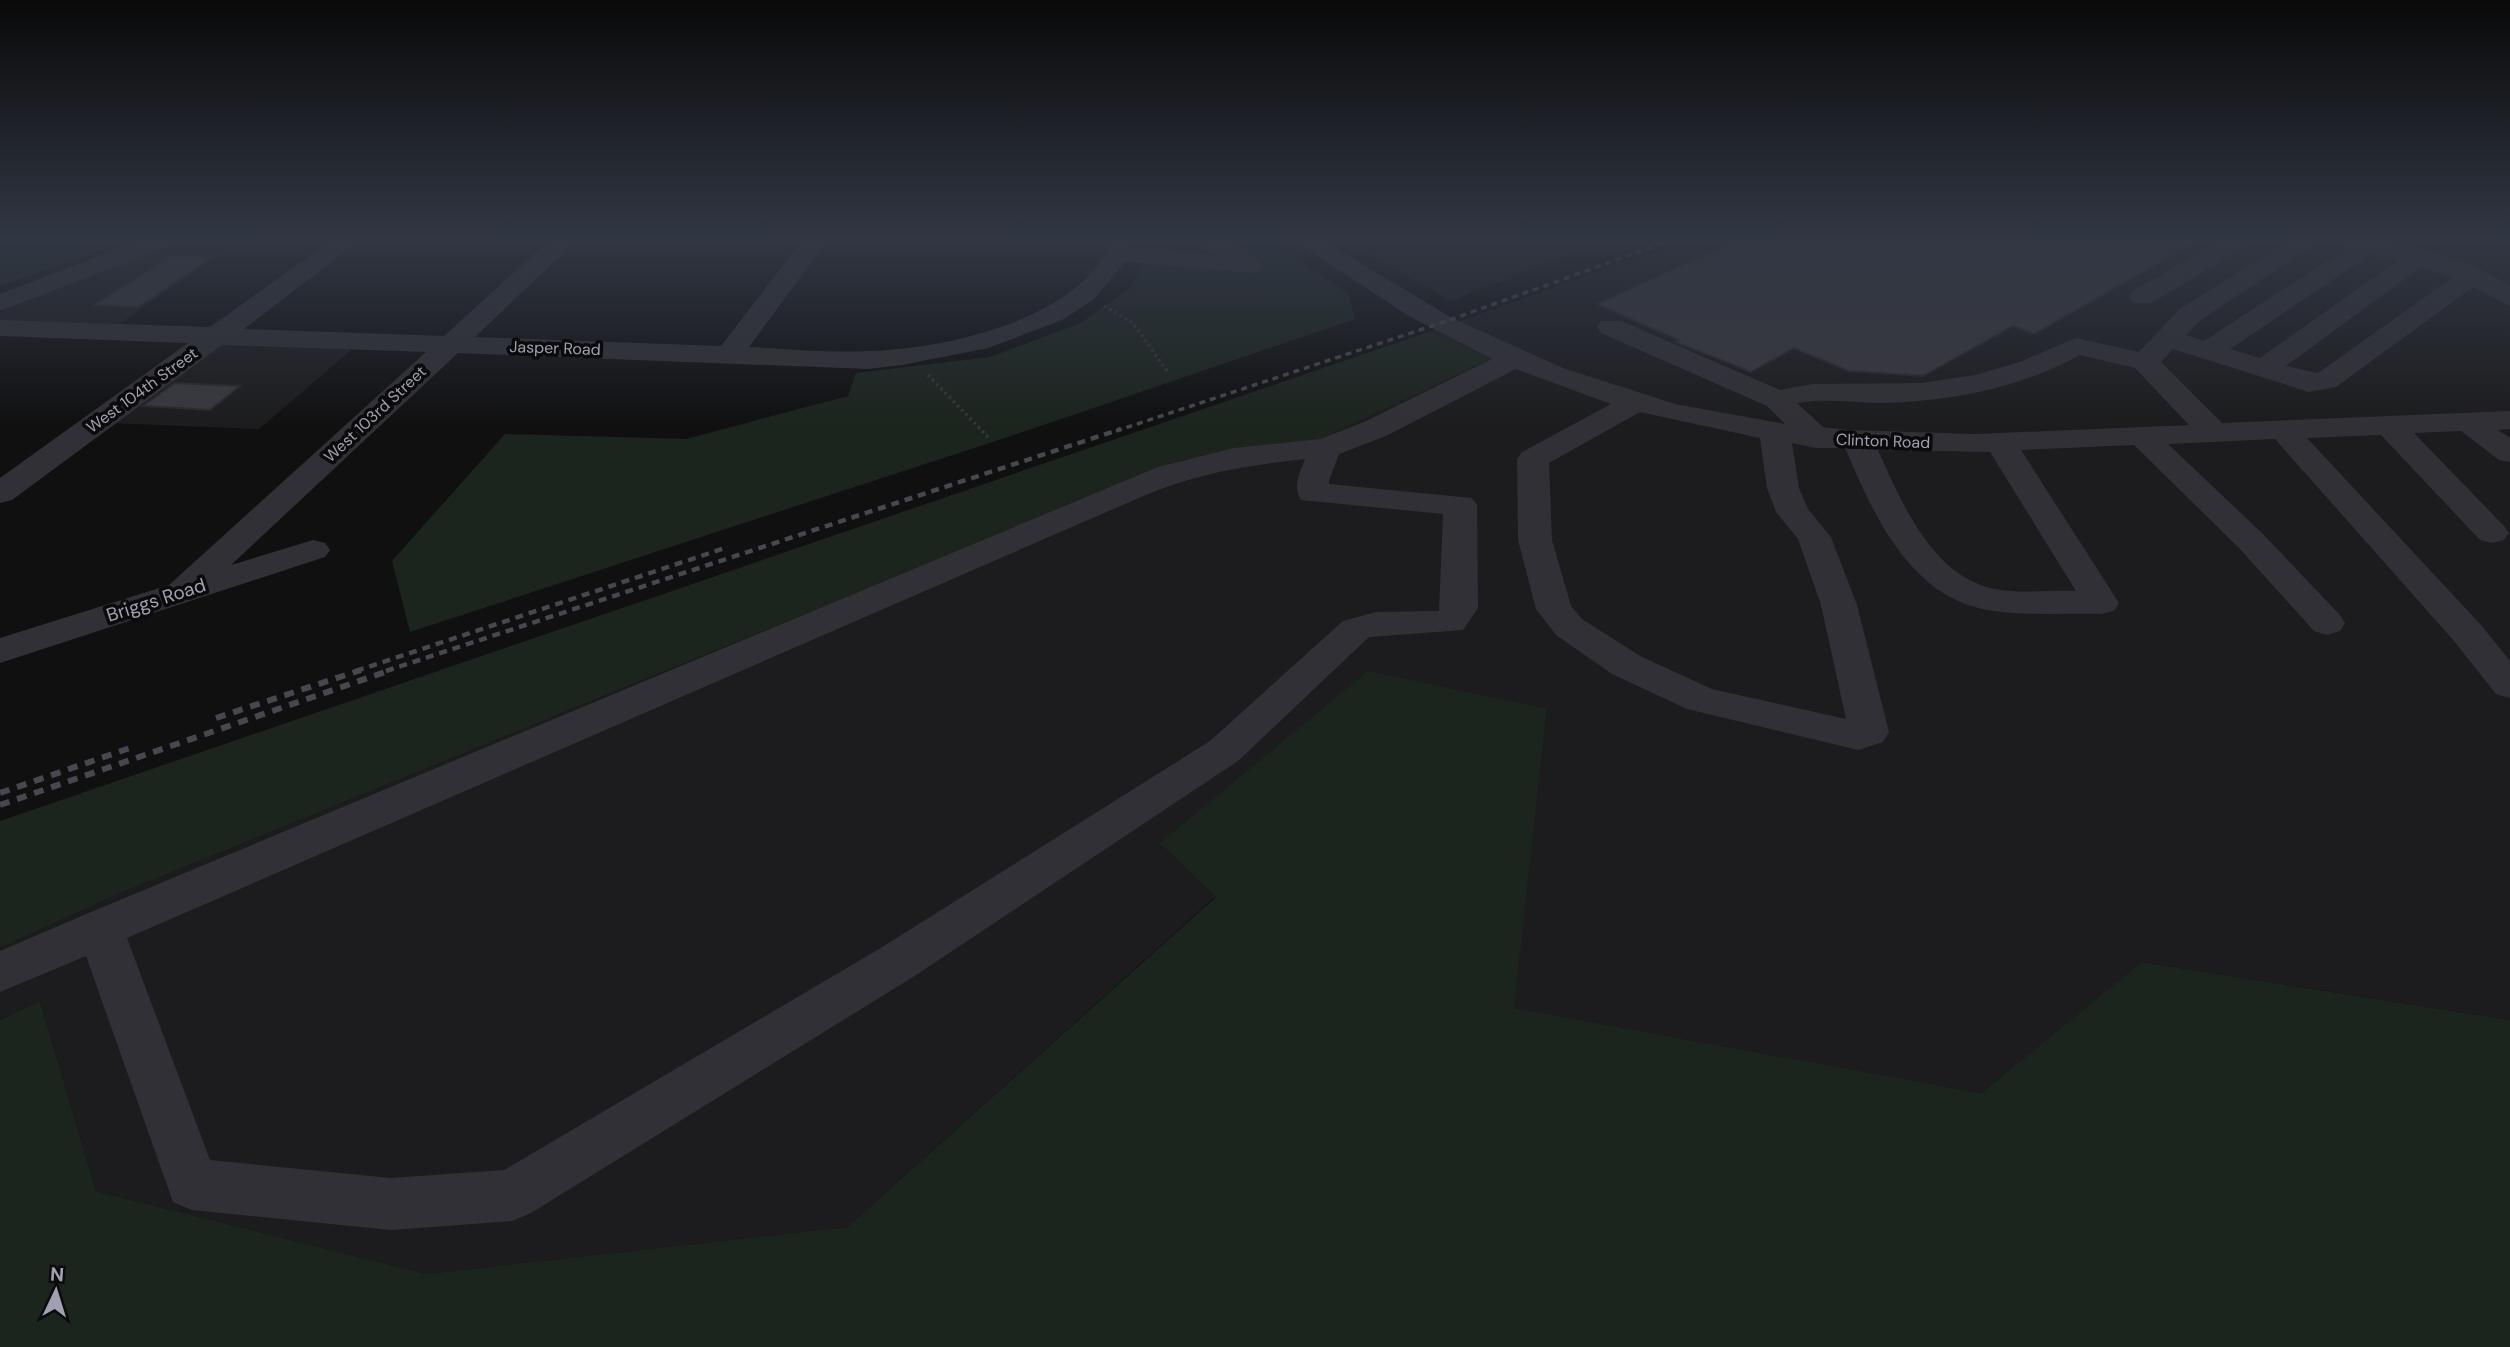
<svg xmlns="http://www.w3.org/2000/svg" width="2510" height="1347" font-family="'DM Sans',sans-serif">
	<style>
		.built { fill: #1c1c1e }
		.green { fill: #1c241e }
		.building { fill: #39383e; stroke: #2a292d; stroke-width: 2 }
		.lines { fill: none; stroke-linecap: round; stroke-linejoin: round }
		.path { stroke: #36363d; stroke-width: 3.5; stroke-dasharray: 2.5 3.5; stroke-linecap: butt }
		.minor { fill: #313036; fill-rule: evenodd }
		.rail-far2 { stroke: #47474f; stroke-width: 3.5; stroke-dasharray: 6 5; stroke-linecap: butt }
		.rail-far1 { stroke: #47474f; stroke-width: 4.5; stroke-dasharray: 8 6; stroke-linecap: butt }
		.rail { stroke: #47474f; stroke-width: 6; stroke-dasharray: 10 8; stroke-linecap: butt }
		.labels { text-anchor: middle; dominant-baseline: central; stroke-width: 7; stroke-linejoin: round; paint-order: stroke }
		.far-street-label { font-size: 16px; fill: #a0a0b3; stroke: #0b0b0c }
		.street-label { font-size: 19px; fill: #a0a0b3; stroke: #0b0b0c }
	</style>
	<rect width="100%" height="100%" fill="#101011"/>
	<path class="built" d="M1337,237H1614L1451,301Z
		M1698,237H2510V1020L2143,962L1981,1093L1513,1008L1547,709L1161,842L1216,896L847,1227L426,1274L96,1191L40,1001L0,1020V948L116,895L1183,460L1322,439L1489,359L1431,331Z
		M147,251L219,254L116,326L0,322V313L26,299Z
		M217,341L356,346L259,429L107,423Z"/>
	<path class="green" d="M0,237H138L0,286Z
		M1157,237H1262L1348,293L1355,319L1005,438L410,632L392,561L505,434L686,439L848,396L856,373L990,357L1081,323L1130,288Z
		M1431,331L1490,359L1322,439L1183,460L116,895L0,948V821Z
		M1368,671L1547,709L1514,1008L1981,1093L2142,962L2510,1020V1347H0V1020L40,1001L96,1191L426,1274L847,1227L1216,897L1160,843Z"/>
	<path class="building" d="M1744,237H2205L2034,334L2013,326L1923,376L1848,371L1794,348L1751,372L1675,342L1678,340L1597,304Z
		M172,256L213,257L138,307L94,305Z
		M175,383L240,386L210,410L143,406Z"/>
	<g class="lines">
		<path class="path" d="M1104,306L1133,323L1169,374
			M928,375L988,437"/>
		<path class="minor" d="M148,237H183L180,242L0,311V294Z
			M336,237H364L244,329L444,336L553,237H580L475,337L721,346L805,237H830L749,347C789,349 828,353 868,351C939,349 1052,325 1098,265C1104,257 1109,246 1114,237H1138L1133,248L1218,255L1193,242L1190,237H1225L1264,265L1260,270L1251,273L1125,262L1093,300L1062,320L988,348L902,365L868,369L458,353L231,565L313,540L325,543L330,550L325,557L0,663V638L169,585L426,352L222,345L12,500L0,503V478L188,343L0,336V320L210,327Z
			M1288,237H1317L1452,318L1563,368L1675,404L1785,424L1767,406L1601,333L1597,327L1601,321H1621L1780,390L1812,384L1921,383L1975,375L2017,363L2076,338L2139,352L2181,308L2296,237H2325L2201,320L2186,335L2204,341L2347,248L2333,244L2331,237C2389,237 2461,254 2510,286V306L2473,287L2336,387L2309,392L2173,349L2161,362L2222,423L2510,411V429L2498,430L2510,438V462L2499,460L2461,431L2414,433L2504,526L2509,533L2504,540L2492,543L2480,540L2381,435L2307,438L2481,625L2510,661V698L2496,694L2454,641L2275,439L2168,444L2263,534L2340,615L2345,623L2340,631L2327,635L2314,631L2239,548L2134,445L2021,450L2119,603L2114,611L2101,614C2066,613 2028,616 1993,611C1911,600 1874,516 1845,448H1816L1792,443L1799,488L1808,509L1831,537L1857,605L1889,732L1883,742L1858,750L1687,709L1612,674L1556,635L1536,609L1518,540L1517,459L1522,452L1611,404L1516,369L1386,436L1339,454L1329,481V484L1472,498L1477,505L1478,608L1463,630L1369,637L1238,761L913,977L531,1213L512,1221L391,1230L192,1210L173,1202L86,956L0,992V951L84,915L1158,467L1234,448L1320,439L1364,422L1492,359L1409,316ZM2371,254L2397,261L2260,358L2230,349ZM2421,267L2452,278L2318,373L2286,366ZM2080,355L2135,368L2189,425L1976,434L1848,430L1823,427L1797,403C1825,398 1855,403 1883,403C1951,401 2020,388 2080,355ZM1640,412L1760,438L1767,488L1776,512L1798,539L1821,605L1846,719L1712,689L1640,656L1582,619L1571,606L1552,540L1549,463ZM1878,450L1990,452L2076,591C2050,590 2020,594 1995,589C1932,577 1901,501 1878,450ZM1305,459C1300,473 1292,486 1301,500L1443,514L1439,611L1376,612L1343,621L1210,741L879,949L504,1170L391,1178L210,1160L127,938L1141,497C1199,473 1243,466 1305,459Z
			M2226,237H2256L2253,242L2151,303H2133L2129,297L2133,291Z"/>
		<path class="rail-far2" d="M1116,431L1447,321L1680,237"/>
		<path class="rail-far1" d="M356,671L728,547
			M386,671L1121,429"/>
		<path class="rail" d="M216,718L361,670
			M0,793L130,748
			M0,805L391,670"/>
	</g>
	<linearGradient id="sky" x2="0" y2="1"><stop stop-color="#090909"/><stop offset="0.56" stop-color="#313743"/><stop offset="1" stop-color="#313743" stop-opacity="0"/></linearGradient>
	<rect width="2510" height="426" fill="url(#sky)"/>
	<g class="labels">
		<g class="far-street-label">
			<text transform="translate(555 348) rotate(2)">Jasper Road</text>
			<text transform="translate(142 390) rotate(-36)">West 104th Street</text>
			<text transform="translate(375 414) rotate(-43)">West 103rd Street</text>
			<text transform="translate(1883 441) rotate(2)">Clinton Road</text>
		</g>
		<g class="street-label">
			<text transform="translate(156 600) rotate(-18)">Briggs Road</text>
		</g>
	</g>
	<g transform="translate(56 1291) rotate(4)" stroke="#0b0b0c" stroke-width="5" paint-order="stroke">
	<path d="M0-5L12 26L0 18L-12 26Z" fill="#a0a0b3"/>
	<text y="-10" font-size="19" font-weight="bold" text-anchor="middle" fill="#a0a0b3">N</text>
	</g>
</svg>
